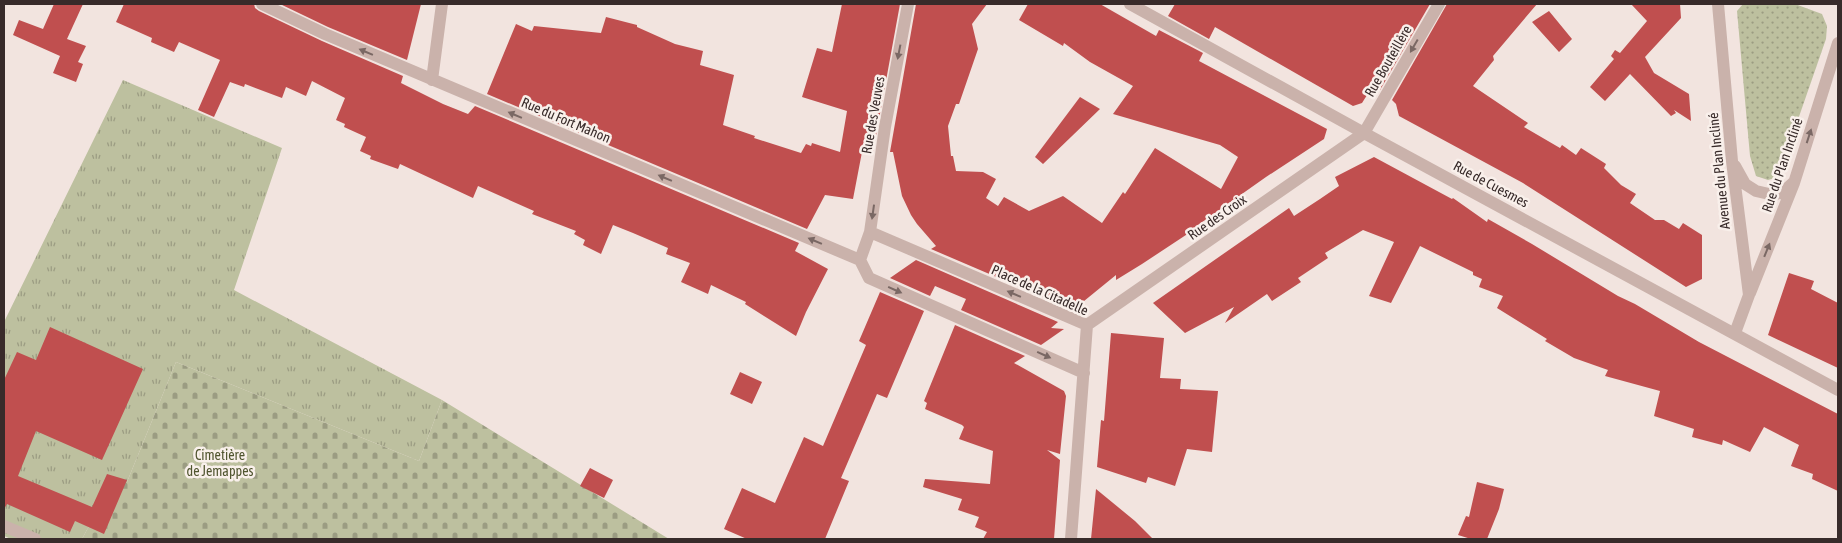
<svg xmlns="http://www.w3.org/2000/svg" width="1842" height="543" font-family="'Asap Condensed',sans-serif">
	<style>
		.grass { fill: url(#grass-tufts) }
		.cemetery { fill: url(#cemetery-stones) }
		.park { fill: url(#park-dots) }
		.building { fill: #c04f4f }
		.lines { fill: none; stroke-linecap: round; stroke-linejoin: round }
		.minor { stroke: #cab2ab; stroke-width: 12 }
		.oneway { fill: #7a6864 }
		.labels { text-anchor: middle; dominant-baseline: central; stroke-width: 5; stroke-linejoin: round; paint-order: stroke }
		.street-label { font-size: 14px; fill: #382b2a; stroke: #f9f0eb }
		.park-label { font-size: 14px; fill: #50552f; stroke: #f9f0eb }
	</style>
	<defs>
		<pattern id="grass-tufts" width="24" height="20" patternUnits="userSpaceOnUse" patternTransform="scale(1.25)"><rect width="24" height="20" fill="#bdc09f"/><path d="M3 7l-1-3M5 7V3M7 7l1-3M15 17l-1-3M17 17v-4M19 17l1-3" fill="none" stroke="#9b9c82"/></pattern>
		<pattern id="cemetery-stones" width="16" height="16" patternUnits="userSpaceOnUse" patternTransform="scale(1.25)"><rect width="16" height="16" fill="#bdc09f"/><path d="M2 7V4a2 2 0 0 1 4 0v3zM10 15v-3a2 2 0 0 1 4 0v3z" fill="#9b9c82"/></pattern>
		<pattern id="park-dots" width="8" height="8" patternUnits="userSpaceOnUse" patternTransform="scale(1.25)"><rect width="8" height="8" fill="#bdc09f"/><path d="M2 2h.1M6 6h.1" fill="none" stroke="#9b9c82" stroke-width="1.8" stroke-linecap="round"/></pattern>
	</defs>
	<rect width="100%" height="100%" fill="#f2e4df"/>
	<path class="grass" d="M123,80L282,148L234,290L442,400L419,461L176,362L127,482L111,476L96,513L82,539H11L4,536V322Z"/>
	<path class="cemetery" d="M176,362L419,461L442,400L669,539H82L96,513L111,476L127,482Z"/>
	<path class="park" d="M1743,4H1795L1822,14L1827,26L1826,39L1778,177L1768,180L1756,176L1750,156L1737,11Z"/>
	<path class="building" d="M54,4H83L67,39L86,46L78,62L83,64L76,82L53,73L60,56L13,35L19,20L43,29Z
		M124,4H254L255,8L259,11L322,41L403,76L401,83L443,104L468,114L475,106L799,243L795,251L828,269L806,312L796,336L745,304L746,302L711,285L708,294L681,282L690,263L666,254L668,248L633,233L613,225L601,254L583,245L585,240L574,234L576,231L532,214L534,211L478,186L473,198L400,164L398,169L370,159L371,156L360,151L366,137L344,127L345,124L336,120L345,98L312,81L306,96L286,87L282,98L245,84L244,87L230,82L214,117L198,110L220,60L179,42L174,52L151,42L152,38L116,22Z
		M280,4H421L407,60L328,27Z
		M842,4H900L873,152H862L853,199L825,195L807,229L487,94L516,24L532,31L534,26L601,33L606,17L637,25V27L675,44L703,51L700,65L734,75L723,125L755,136L754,138L801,153L806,144L811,146L812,143L840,152L847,111L802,97L817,48L832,52Z
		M916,4H987L972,24L978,49L959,104H956L948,126L951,156H953L956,171L983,172L996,179L986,198L998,206L1004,197L1029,211L1063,196L1102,223L1123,192L1125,194L1155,148L1221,189L1238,157L1220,145L1113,114L1133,86L1090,62L1064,43L1063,46L1019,20L1028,4H1100L1156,36L1159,30L1203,53L1199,61L1327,129L1324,139L1266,177L1198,225L1192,231L1142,264L1116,280V275L1073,310L931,249L936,246L917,224L911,215L902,196L893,152H890Z
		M1175,4H1430L1380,90L1374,84L1362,103L1353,106L1215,27L1209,39L1168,16Z
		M1447,4H1537L1493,56L1494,60L1473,86L1528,123L1524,127L1560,148L1562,145L1576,155L1581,148L1606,164L1604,168L1621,185L1636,194L1630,203L1655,220H1664L1679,229L1683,223L1702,235V279L1686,287L1523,183L1399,116L1396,104L1392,100Z
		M1631,4H1680L1681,18L1645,57L1654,73L1689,94L1691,121L1674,110L1676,113L1671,116L1630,74L1605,101L1590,87L1614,59L1611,56L1615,50L1620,53L1647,21Z
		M1549,11L1572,39L1559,52L1532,22Z
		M1080,97L1100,109L1043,164L1035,157Z
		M1374,157L1452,199L1453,198L1487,222L1488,219L1532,244L1618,296L1635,304L1699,342L1838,414V491L1812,479L1813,474L1791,466L1799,445L1764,427L1750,452L1723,440L1722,445L1692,437L1694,429L1654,416L1660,391L1605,376L1608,370L1574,358L1545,341L1547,339L1497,308L1503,296L1479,287L1482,279L1473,275V272L1420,246L1391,303L1369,296L1394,242L1363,230L1325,253L1328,258L1298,278L1301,282L1272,301L1267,294L1225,323L1234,307L1185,333L1153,303L1289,208L1294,216L1320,199L1339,186L1335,177Z
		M916,260L1058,322L1051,328L1064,329L1041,345L961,310L966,299L935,286L930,296L890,278Z
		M1789,273L1814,281L1811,289L1838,303V368L1768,335Z
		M880,292L924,311L887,398L877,394L841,478L849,481L825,539H747L724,529L742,488L775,503L804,437L823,446L866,345L859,341Z
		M955,325L1025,356L1014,363L1064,391L1066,396L1060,454L1047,450L1060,460L1054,539H983L987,532L975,527L979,517L958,510L962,499L923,487L925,479L990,484L993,451L959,439L964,427L962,425L925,409L927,403L924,401Z
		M50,327L143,369L102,460L36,431L18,476L92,507L107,474L127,480L104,534L75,521L70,532L7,504L4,509V380L17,352L36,360Z
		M1111,333L1164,338L1160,378L1181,379L1180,389L1218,391L1212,452L1187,449L1175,486L1148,477L1146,483L1097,467L1101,420L1104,421Z
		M740,372L762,382L752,404L730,394Z
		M590,468L613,480L604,498L580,486Z
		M1477,482L1504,489L1499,509L1487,539H1471L1458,535L1466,516L1469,517Z
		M1096,489L1135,521L1153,539H1091Z"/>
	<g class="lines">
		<path class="minor" d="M262,4L325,34L860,260
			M908,4L885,127L870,232L860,260L869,278L1084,373
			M1130,4L1364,133L1838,390
			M1718,4L1732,161L1749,295L1735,333
			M432,80L442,4
			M1735,166L1745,184L1756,191L1769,194L1782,193L1793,183
			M870,232L1087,325
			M1750,293L1794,183L1838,43
			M1087,325L1364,133L1439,4
			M4,526L35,539
			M1071,539L1087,325"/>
	</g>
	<defs><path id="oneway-solid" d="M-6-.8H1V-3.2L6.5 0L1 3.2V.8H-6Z" transform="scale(1.25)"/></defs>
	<g class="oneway">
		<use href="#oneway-solid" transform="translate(1414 46) rotate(120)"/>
		<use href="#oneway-solid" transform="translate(366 52) rotate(-157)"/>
		<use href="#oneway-solid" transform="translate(899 52) rotate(101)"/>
		<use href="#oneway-solid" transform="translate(515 115) rotate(-157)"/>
		<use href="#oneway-solid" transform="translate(1809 136) rotate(-72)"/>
		<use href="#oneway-solid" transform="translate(665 178) rotate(-157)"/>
		<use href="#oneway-solid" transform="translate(873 212) rotate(98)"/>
		<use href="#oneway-solid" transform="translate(815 241) rotate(-157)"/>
		<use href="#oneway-solid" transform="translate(1767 250) rotate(-68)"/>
		<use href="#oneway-solid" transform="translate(895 290) rotate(24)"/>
		<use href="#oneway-solid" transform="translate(1014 294) rotate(-157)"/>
		<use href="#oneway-solid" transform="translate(1044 355) rotate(24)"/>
	</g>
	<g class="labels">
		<g class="street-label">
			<text transform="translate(1388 61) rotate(-60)">Rue Bouteillère</text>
			<text transform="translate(873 115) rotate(-80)">Rue des Veuves</text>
			<text transform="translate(566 120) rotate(23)">Rue du Fort Mahon</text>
			<text transform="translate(1782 165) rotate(-71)">Rue du Plan Incliné</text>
			<text transform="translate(1719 171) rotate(-96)">Avenue du Plan Incliné</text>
			<text transform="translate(1491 184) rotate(28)">Rue de Cuesmes</text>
			<text transform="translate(1217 217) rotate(-35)">Rue des Croix</text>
			<text transform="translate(1040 290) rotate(24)">Place de la Citadelle</text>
		</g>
		<g class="park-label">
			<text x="220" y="455">Cimetière<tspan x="220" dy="16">de Jemappes</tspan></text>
		</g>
	</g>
	<rect width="1842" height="543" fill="none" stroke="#382b2a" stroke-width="10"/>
</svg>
